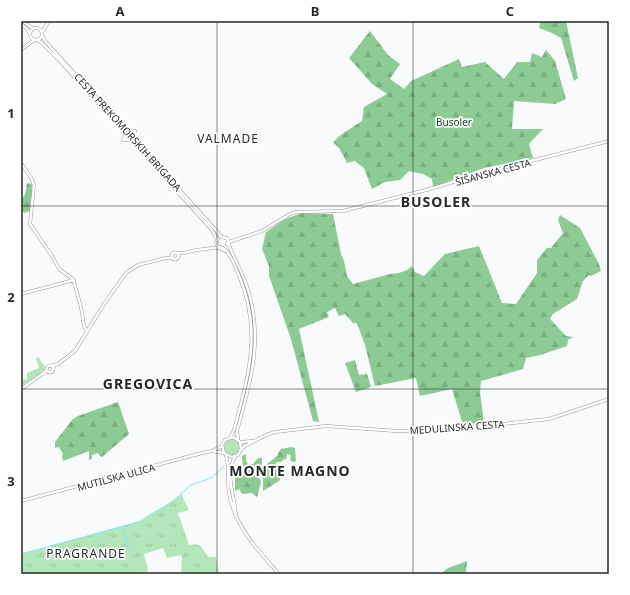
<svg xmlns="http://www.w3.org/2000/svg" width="630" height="595" font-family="'Noto Sans',sans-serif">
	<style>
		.grass { fill: url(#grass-tufts) }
		.forest { fill: url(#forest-firs) }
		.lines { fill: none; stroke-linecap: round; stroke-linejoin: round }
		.stream { stroke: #81e9fa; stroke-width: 1 }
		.secondary-casing { stroke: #96989a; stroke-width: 3.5 }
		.secondary { stroke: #fff; stroke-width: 2.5 }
		.grid { fill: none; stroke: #272828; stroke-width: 1; stroke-opacity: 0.55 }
		.labels { text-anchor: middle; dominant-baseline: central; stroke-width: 3.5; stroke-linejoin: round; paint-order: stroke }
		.park-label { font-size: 10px; fill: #113e1c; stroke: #fff }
		.street-label { font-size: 10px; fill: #272828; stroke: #fff }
		.quarter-label { font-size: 12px; letter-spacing: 1px; fill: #272828; stroke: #fff }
		.district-label { font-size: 14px; font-weight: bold; letter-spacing: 1px; fill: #272828; stroke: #fff }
		.neatline { fill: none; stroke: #272828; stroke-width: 1.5 }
		.grid-label { font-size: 13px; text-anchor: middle; font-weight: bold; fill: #272828 }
	</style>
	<defs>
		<pattern id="grass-tufts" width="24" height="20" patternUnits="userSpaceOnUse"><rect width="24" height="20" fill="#b3e7ba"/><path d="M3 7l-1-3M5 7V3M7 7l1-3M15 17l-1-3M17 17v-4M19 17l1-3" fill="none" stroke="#9ac6a0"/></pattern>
		<pattern id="forest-firs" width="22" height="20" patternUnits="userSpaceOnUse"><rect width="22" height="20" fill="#8dcb95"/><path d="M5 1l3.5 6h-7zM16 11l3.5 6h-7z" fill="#7aae80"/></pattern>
	</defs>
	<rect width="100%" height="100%" fill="#f8fafc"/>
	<path class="grass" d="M37,357L39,358L45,367V370L23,385L21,374L23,380L27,379V373L39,368L36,359Z
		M224 447a8 8 0 1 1 16 0a8 8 0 1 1-16 0Z
		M181,494L189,510L178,513L189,545C201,542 202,548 208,557H216L219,574H181L182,555L167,558L163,548L144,554L148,571L136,574H21V554L140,521C154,511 169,505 181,494Z"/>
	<path class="forest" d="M541,21H566L578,78L574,81L561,38L552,33L539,28Z
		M370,31L388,55L400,64L390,79L404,89L411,81L459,59L462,67L485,62L504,79L517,62H530L532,53L542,57L546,50L555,61L566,99L555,104L514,101L512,129H543L529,144L533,158L484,168L433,187L432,179L423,174L409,171L400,180L385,182L372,189L364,168L355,161L347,163L339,148L333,142L342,134L362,121L364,107L387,94L372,84L349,58Z
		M27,183L32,184L33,197L30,211L24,213L23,211L21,212V199L25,195Z
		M302,213L333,214L341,254L344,261L347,276L353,284L390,274L399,273L407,270L412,266L415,272L424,276L445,254L479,246L502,303L516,304L537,273V260L547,248H551L563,233L558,220L560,215L580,228L599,264L601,271L591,276L589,275L583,281L577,299L553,314L550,319L566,336L573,337L568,340L567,346L540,355L526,358L523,369L481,381L480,393L484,422L463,425L452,389L420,396L416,378L375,386L365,345L357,323H353L345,314L339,316L335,308L327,312L329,317L299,329L319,422L313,421L291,339L269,276V266L262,249L266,232L285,219Z
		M355,360L359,375L367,374L371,387L356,392L345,363Z
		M118,402L129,434L102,457L100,456L98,453L92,455V459L89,460V451L63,461L62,457L63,454L59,447L55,448V442L72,420L78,416Z
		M291,447L295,448L296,461L293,462L290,460L291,455L287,454L286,460L284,459L281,462H276V467L278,470L284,472L279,481L263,491V472L265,466L278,455V453L281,449Z
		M246,454V461L248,465L253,464L258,458H262V465L258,473L261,482L257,497L252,493L242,494L239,489L235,491V476L243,473L242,456Z
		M467,561L466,574H436L442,573C449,565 457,566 467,561Z"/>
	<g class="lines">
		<path class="stream" d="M122,527L129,548
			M21,554L139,522L150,515L172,502L191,485L211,478L224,466"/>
		<g class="secondary-casing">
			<path id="secondary" d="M22,21L34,29
				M21,24L27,29L30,34
				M30 34a6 6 0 1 1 12 0a6 6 0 1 1-12 0Z
				M42,32L49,21
				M42,35L45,41L222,237
				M37,40L42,43L59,60L212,230L217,240
				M21,50L34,40
				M129,130L135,131L134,134L135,138
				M124,134L125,137L123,140H128L132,142
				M21,163L31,178L34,185L30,224L52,256L59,269L73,279L81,307L84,326L87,331
				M220,237L227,238L228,241L227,244
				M218,239L216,243L218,247L225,251
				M229,242L262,231L290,214L296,212L343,211L426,190L488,172L609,141
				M229,244C230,250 234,256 236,261C241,271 246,282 249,293C263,342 250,384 237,431L238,439
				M223,248C230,252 234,264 237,271C263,328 249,374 234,430L230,438
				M171.5 256a3.5 3.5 0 1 1 7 0a3.5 3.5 0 1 1-7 0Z
				M177,253H184L197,250L221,247
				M21,294L74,280
				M46.5 369a3.5 3.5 0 1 1 7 0a3.5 3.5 0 1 1-7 0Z
				M51,366L58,364L75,351L104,304L126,273L138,265L166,258H173
				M21,389L41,375L47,370
				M241,442L254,441
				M241,449L240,442L233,437L225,440L222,445L224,453L232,457L238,455L241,449L245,446L266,435L275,432L326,426L397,431L446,430L549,419L609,399
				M212,451L222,446
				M226,456C230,467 227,481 229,493C235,527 257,549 279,574
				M235,457C225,473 234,496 236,514
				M21,501L202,453L212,451L224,453"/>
		</g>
		<use href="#secondary" class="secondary"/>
	</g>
	<path class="grid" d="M217,21V574M413,21V574M21,206H609M21,389H609"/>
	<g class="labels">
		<g class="park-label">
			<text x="454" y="122">Busoler</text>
		</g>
		<g class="street-label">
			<text transform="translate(128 132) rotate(48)">CESTA PREKOMORSKIH BRIGADA</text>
			<text transform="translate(493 172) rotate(-15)">ŠIŠANSKA CESTA</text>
			<text transform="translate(457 427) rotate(-4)">MEDULINSKA CESTA</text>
			<text transform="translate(116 477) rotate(-15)">MUTILSKA ULICA</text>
		</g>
		<g class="quarter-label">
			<text x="228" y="138">VALMADE</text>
			<text x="86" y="553">PRAGRANDE</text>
		</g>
		<g class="district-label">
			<text x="436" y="201">BUSOLER</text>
			<text x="148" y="383">GREGOVICA</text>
			<text x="290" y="470">MONTE MAGNO</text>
		</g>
	</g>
	<rect width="630" height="595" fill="none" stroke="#ffffff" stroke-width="44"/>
	<rect x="22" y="22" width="586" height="551" class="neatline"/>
	<g class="grid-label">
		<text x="120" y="16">A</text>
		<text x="315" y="16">B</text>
		<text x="510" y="16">C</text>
		<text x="11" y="118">1</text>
		<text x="11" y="302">2</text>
		<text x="11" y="486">3</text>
	</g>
</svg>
